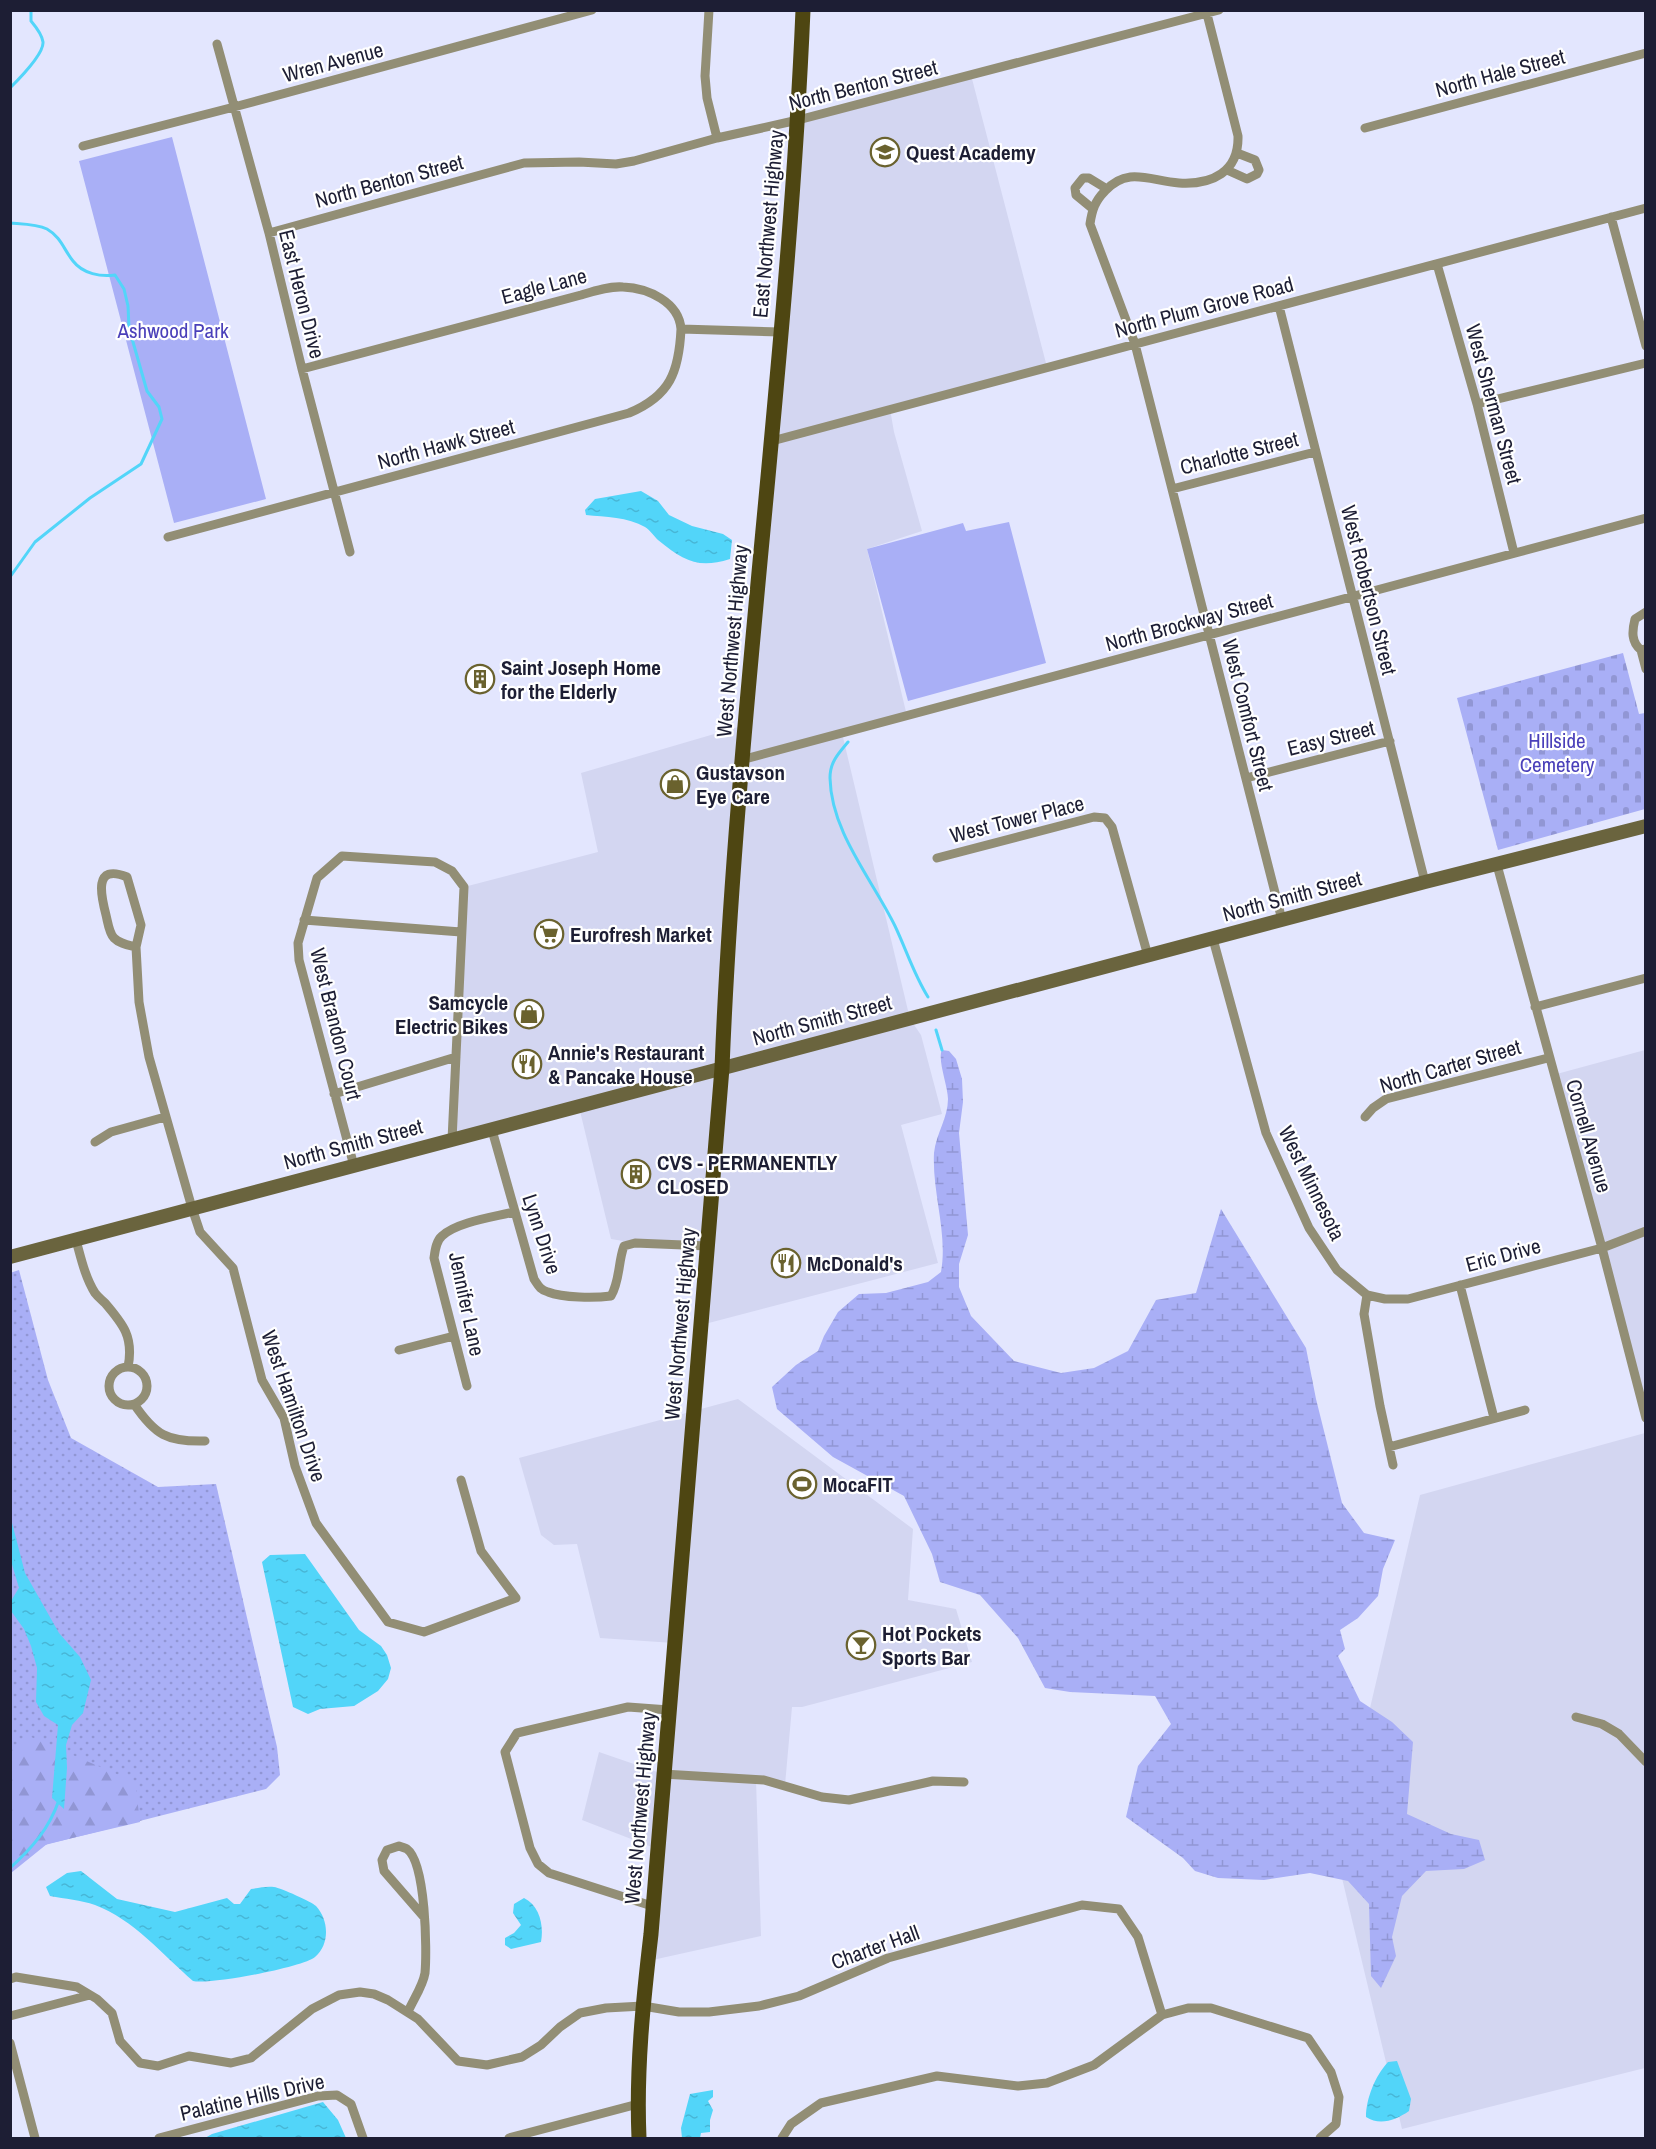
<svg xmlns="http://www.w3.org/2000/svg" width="1656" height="2149" font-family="'Archivo Narrow',sans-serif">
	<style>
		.built { fill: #d3d6f1 }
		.grass { fill: url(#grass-dots) }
		.forest { fill: url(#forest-firs) }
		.wetland { fill: url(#wetland-marsh) }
		.cemetery { fill: url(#cemetery-stones) }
		.park { fill: #a9aff6 }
		.water { fill: url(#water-ripples) }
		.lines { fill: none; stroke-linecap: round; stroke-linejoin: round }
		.stream { stroke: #52d5f9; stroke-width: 3 }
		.street { stroke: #928e75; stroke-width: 9 }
		.secondary { stroke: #6a643e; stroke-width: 14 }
		.primary { stroke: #4e4612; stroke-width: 15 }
		.labels { text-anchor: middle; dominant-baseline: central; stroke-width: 4.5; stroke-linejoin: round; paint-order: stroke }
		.street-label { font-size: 21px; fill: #1d1e34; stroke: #fff }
		.poi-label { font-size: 21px; font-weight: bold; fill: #1d1e34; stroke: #fff; text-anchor: start }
		.park-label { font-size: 21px; fill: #4a40ba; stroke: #fff }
	</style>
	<defs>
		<pattern id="grass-dots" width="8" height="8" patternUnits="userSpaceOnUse" patternTransform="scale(1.5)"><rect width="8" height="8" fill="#a9aff6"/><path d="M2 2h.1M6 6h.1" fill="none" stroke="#9196d4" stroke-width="1.8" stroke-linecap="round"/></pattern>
		<pattern id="forest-firs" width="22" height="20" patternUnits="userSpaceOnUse" patternTransform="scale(1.5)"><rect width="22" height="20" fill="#a9aff6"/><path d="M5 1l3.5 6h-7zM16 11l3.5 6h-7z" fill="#9196d4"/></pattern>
		<pattern id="wetland-marsh" width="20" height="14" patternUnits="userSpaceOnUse" patternTransform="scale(1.5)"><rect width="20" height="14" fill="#a9aff6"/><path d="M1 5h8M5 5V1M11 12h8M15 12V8" fill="none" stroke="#9196d4"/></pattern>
		<pattern id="cemetery-stones" width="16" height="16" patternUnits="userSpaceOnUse" patternTransform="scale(1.5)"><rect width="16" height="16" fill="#a9aff6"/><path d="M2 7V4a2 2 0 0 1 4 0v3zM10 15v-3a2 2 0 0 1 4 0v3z" fill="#9196d4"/></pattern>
		<pattern id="water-ripples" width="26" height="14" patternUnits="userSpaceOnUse" patternTransform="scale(1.5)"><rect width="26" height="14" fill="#52d5f9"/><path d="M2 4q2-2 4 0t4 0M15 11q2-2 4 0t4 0" fill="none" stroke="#47b6d6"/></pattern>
	</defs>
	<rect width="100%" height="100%" fill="#e3e6fe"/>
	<path class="built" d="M971,75L1047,367L890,409L894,432L922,531L867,549L907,716L842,733L910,1019L921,1035L942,1114L901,1125L938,1263L701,1325L707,1246L635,1243L611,1239L579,1107L452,1140L464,887L598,852L581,773L745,725L798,120Z
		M1645,1050V1418L1553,1075Z
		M738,1399L913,1529L908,1600L956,1609L972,1662L802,1707H792L785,1785L756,1780L761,1936L648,1961L657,1849L582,1820L599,1752L663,1774L674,1643L600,1638L577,1544L554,1545L541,1535L519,1458Z
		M1645,1433V2068L1402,2129L1336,1853L1420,1495Z"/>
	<path class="grass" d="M19,1270L48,1380L71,1438L158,1487L216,1484L277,1747L280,1775L266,1789L33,1848L11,1868L10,1273Z"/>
	<path class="forest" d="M31,1737L135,1782L140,1822L47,1844L11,1873V1749Z"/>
	<path class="wetland" d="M942,1050L949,1051L956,1059L962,1079L963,1102L959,1133L968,1235L959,1264V1287L971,1316L1014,1361L1061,1373L1094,1368L1128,1351L1156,1300L1196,1293L1221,1209L1306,1348L1316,1399L1342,1503L1364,1533L1395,1540L1383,1569L1378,1596L1358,1618L1340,1630L1345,1649L1338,1656L1360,1701L1392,1722L1413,1742L1407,1814L1451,1834L1479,1840L1485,1860L1464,1869L1426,1871L1402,1896L1392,1937L1396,1956L1381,1988L1371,1976L1369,1904L1348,1881L1310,1873L1264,1880L1218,1878L1195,1871L1183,1858L1126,1817L1138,1766L1171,1724L1155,1696L1070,1692L1045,1688L1018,1638L980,1595L940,1582L932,1554L904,1496L833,1457L777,1409L772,1387L796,1365L818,1351L824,1336L838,1312L859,1294L886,1293L928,1282L941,1272C948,1233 932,1193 934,1153C936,1134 948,1118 948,1099C948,1086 937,1059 942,1050Z"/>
	<path class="cemetery" d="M1623,653L1639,714L1645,713V809L1498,850L1457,698Z"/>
	<path class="park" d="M172,137L266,499L174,523L79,161Z
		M1009,522L1046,663L908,701L867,549L963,523L966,531Z"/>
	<path class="water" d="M641,491L658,501L669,515L692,526L723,534L732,540L730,559C698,569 684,561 658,540C654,536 650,530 645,527C628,517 605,517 586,515L585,510L595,499Z
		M10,1515L25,1573L59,1633L80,1657L91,1680L83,1713L72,1725L66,1745L67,1768L64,1809L52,1798L58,1725L44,1716L36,1702L37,1668L31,1646L24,1629L11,1611V1601L20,1586L11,1552Z
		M305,1554L359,1630L381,1646L387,1655L391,1668L388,1679L378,1691L354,1706L320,1709L308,1714L293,1707L262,1562L270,1555Z
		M81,1871L117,1899L175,1912L227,1898L234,1904H240L251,1889C258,1888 267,1886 274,1887C281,1888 312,1902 316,1906C329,1920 330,1944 315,1957C304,1967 210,1985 193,1981C163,1955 133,1919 95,1905C81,1900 65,1899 50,1896L46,1887L67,1873Z
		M524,1898C540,1906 544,1926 541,1942L511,1949L505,1945V1938L514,1933L521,1925L513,1913L514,1904Z
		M1397,2061L1411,2099L1409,2111C1396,2120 1380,2126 1366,2117C1366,2099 1375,2076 1388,2062Z
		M713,2090V2097L708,2101L713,2110L710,2120V2132L701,2133L700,2138H682L681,2128L690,2094Z
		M323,2102L338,2120L346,2138H205L212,2134Z"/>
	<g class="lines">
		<path class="stream" d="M10,88C19,79 44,54 43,42C42,34 36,27 31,21V10
			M10,223C22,224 37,224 47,229C61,237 64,250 73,261C83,274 101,277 115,275L124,289L128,306L129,328L147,391L159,407L162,419L141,464L90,498L35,542L10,577
			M848,742C838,754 830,762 830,778C831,832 872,879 895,926C906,949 914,975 928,997
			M936,1030L942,1050
			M10,1552L20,1586
			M10,1868C32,1848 49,1829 59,1800"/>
		<path class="street" d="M709,10L705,76L707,98L717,138
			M1207,14L1238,136C1239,172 1212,185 1179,183C1150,181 1128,166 1105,191C1095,201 1092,210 1090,224L1135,344L1282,920
			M217,44L269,233L302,369L350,552
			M1365,128L1646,53
			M83,146L234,107L592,10
			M1227,170L1247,179L1257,174L1259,170L1255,160L1237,153
			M1093,209L1076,195L1075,188L1083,178H1089L1107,189
			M1611,217L1646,346
			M269,233L524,163L579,162L616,164L634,161L717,138L798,120L1219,10
			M1437,264L1477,404L1514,553
			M1279,306L1425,882
			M302,369L581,295C594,291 609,286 623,287C648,288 679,302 681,329L780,332
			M1477,404L1646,363
			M772,441L1646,208
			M1172,489L1315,452
			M168,537L629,413C670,396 679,372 681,329
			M1646,612L1635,619C1632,631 1631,642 1641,650L1646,649
			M1641,650L1646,669
			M741,760L1646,518
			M1246,778L1390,741
			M937,858L1094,817L1105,818L1112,827L1148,956
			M1497,865L1602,1248L1646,1418
			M304,920L461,932
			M1213,939L1266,1133L1309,1228L1337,1270L1367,1295L1364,1314L1380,1406L1393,1465
			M136,947C128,945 120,944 114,938C109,933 108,923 106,915C101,896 93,863 127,877L141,925L136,947L139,1002L149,1057L192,1208L200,1232L233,1268L262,1380L284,1418L295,1466L316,1523L388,1622L424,1632L516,1598L481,1551L461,1480
			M1535,1007L1646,978
			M334,1094L456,1057
			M1365,1117L1373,1108L1386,1099L1548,1058
			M492,1130L534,1279C538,1285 540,1290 548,1292C563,1298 595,1298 611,1296C620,1281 618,1262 624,1246L635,1243L708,1246
			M95,1142L111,1132L165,1117
			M354,1166L299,960L298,943L317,878L342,856L435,862L452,871L464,887L452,1140
			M76,1240C81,1258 85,1277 95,1293C98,1297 102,1300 105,1303C123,1324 134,1337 128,1367
			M1460,1285L1494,1418
			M1367,1295L1385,1299H1408L1602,1248L1646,1231
			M399,1350L454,1336
			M109 1386a19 19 0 1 1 38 0a19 19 0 1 1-38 0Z
			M467,1386L434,1258C435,1251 436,1241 442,1236C457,1222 494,1217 514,1212
			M134,1404C155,1435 167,1442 205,1441
			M1389,1447L1525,1410
			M1576,1717L1602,1724L1619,1734L1646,1762
			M663,1774L764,1780L822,1797L849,1800L933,1781L964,1782
			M652,1906L549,1873L538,1864L530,1848L505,1752L517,1733L628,1707L669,1710
			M10,1979L16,1977L77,1987L97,1999L112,2013L120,2041L140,2063L158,2066L189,2056L231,2063L251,2058L312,2009L339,1995L360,1992L374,1994L388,2000L418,2019L458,2061L487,2065L522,2057L541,2045L560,2027L580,2013L606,2008L643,2006L679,2012H709L759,2006L799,1996L888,1958L1082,1905L1119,1909L1138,1937L1162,2015
			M408,2012C413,2000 423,1986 425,1973C427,1951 426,1863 407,1849C405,1848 402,1847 399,1846L387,1850L382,1860L384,1871L424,1917
			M10,2016L90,1995
			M10,2043L35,2138
			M159,2138L318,2096L337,2095L351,2104L363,2138
			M509,2138L638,2104
			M782,2138L791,2124L821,2103L937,2076L1018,2086L1047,2083L1094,2065L1162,2015L1188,2008H1211L1308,2038L1331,2072L1339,2097L1336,2124L1320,2138"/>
		<path class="secondary" d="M10,1257L1425,882L1646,826"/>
		<path class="primary" d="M639,2138C636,2070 643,2002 651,1934L722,1068C736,715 788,364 803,10"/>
	</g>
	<defs>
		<g id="school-ring" transform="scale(1.5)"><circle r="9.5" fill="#fff" stroke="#6a622e" stroke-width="1.5"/><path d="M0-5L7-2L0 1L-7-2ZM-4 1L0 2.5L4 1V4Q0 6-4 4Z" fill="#6a622e"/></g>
		<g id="building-ring" transform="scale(1.5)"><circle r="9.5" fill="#fff" stroke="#6a622e" stroke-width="1.5"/><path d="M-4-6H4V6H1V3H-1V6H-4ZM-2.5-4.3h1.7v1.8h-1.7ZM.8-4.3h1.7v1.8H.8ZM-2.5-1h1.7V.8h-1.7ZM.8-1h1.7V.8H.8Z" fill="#6a622e"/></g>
		<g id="shop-ring" transform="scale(1.5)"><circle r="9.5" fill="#fff" stroke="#6a622e" stroke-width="1.5"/><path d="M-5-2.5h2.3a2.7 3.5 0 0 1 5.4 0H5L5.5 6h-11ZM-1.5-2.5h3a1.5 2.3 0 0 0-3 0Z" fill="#6a622e"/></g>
		<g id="supermarket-ring" transform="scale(1.5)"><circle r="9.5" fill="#fff" stroke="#6a622e" stroke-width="1.5"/><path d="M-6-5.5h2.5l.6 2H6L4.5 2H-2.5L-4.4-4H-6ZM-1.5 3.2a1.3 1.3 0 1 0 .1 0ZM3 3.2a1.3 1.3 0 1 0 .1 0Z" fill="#6a622e"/></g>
		<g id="restaurant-ring" transform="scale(1.5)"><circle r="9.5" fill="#fff" stroke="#6a622e" stroke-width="1.5"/><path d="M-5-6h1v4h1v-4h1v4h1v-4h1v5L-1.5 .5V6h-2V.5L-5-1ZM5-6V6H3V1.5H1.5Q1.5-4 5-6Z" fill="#6a622e"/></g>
		<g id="stadium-ring" transform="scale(1.5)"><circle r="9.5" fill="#fff" stroke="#6a622e" stroke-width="1.5"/><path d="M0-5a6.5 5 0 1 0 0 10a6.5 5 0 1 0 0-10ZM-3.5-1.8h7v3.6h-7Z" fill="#6a622e"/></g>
		<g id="bar-ring" transform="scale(1.5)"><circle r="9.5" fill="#fff" stroke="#6a622e" stroke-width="1.5"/><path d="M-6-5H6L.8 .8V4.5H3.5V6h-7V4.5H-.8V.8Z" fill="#6a622e"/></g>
	</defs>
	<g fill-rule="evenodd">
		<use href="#school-ring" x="885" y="152"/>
		<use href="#building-ring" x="480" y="679"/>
		<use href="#shop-ring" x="675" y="784"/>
		<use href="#supermarket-ring" x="549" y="934"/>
		<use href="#shop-ring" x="529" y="1014"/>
		<use href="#restaurant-ring" x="527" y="1064"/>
		<use href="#building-ring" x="636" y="1174"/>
		<use href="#restaurant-ring" x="786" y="1263"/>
		<use href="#stadium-ring" x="802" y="1484"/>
		<use href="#bar-ring" x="861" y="1645"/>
	</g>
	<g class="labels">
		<g class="street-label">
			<text transform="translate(333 62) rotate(-15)">Wren Avenue</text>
			<text transform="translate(1500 73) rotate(-15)">North Hale Street</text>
			<text transform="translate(863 85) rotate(-14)">North Benton Street</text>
			<text transform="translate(389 181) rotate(-15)">North Benton Street</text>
			<text transform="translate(768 224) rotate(-85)">East Northwest Highway</text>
			<text transform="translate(544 286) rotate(-15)">Eagle Lane</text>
			<text transform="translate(302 294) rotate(76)">East Heron Drive</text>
			<text transform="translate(1204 307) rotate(-15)">North Plum Grove Road</text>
			<text transform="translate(1494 404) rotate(75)">West Sherman Street</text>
			<text transform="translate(446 444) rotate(-15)">North Hawk Street</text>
			<text transform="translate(1239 453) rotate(-14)">Charlotte Street</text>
			<text transform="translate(1369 590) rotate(76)">West Robertson Street</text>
			<text transform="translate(1189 622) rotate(-15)">North Brockway Street</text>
			<text transform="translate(732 641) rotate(-85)">West Northwest Highway</text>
			<text transform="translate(1248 715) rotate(76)">West Comfort Street</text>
			<text transform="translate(1331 738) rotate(-14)">Easy Street</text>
			<text transform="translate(1017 819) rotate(-14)">West Tower Place</text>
			<text transform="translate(1292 896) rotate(-15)">North Smith Street</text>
			<text transform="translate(822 1020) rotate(-15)">North Smith Street</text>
			<text transform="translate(336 1024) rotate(76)">West Brandon Court</text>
			<text transform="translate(1450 1066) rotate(-16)">North Carter Street</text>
			<text transform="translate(1589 1136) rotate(74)">Cornell Avenue</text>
			<text transform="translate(353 1144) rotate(-15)">North Smith Street</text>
			<text transform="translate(1312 1183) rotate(64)">West Minnesota</text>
			<text transform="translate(542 1234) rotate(72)">Lynn Drive</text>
			<text transform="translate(1503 1255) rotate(-15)">Eric Drive</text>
			<text transform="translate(467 1304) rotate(78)">Jennifer Lane</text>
			<text transform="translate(680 1324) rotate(-85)">West Northwest Highway</text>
			<text transform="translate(294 1406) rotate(71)">West Hamilton Drive</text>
			<text transform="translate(640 1808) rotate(-85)">West Northwest Highway</text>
			<text transform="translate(875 1947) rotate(-20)">Charter Hall</text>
			<text transform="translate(252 2097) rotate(-13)">Palatine Hills Drive</text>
		</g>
		<g class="poi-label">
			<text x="906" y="152">Quest Academy</text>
			<text x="501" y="667">Saint Joseph Home<tspan x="501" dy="24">for the Elderly</tspan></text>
			<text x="696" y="772">Gustavson<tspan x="696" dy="24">Eye Care</tspan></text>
			<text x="570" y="934">Eurofresh Market</text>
			<text x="508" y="1002" text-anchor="end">Samcycle<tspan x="508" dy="24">Electric Bikes</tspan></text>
			<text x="548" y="1052">Annie's Restaurant<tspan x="548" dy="24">&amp; Pancake House</tspan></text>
			<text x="657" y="1162">CVS - PERMANENTLY<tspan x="657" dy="24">CLOSED</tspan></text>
			<text x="807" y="1263">McDonald's</text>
			<text x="823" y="1484">MocaFIT</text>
			<text x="882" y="1633">Hot Pockets<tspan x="882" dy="24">Sports Bar</tspan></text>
		</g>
		<g class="park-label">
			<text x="173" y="330">Ashwood Park</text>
			<text x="1557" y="740">Hillside<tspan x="1557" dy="24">Cemetery</tspan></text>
		</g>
	</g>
	<rect width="1656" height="2149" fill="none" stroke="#1d1e34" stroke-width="24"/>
</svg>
